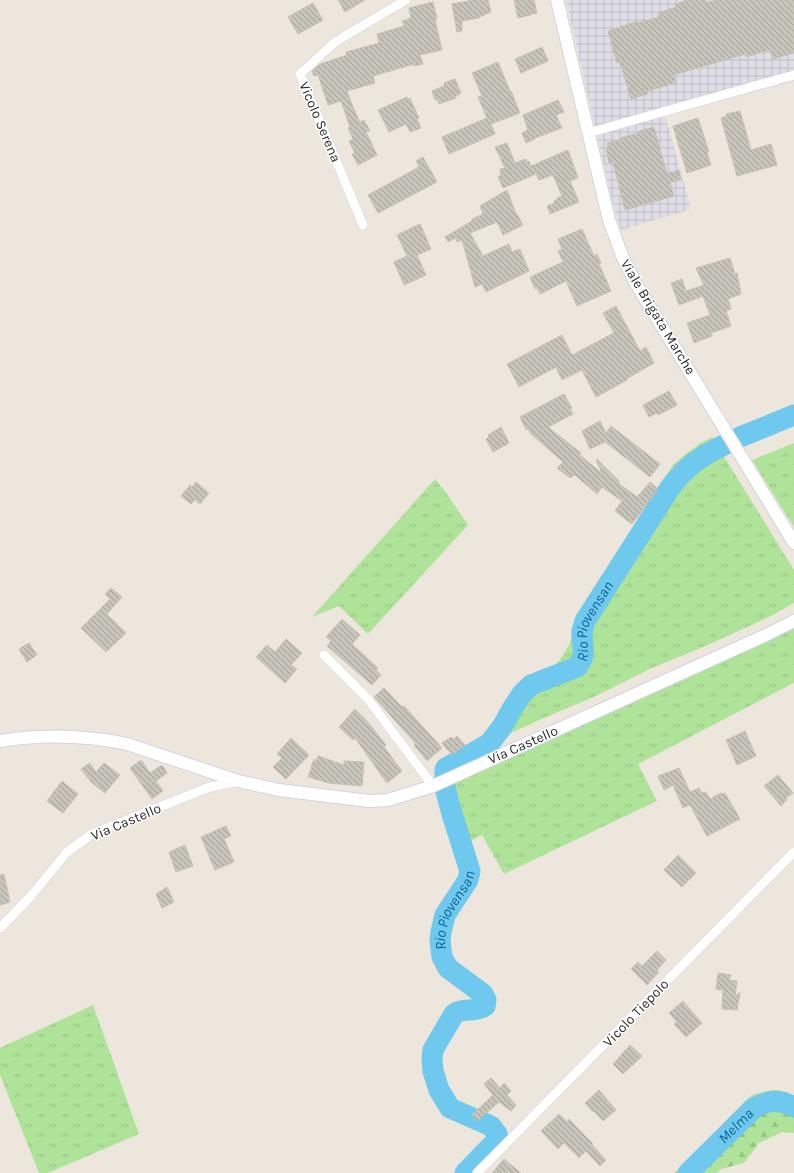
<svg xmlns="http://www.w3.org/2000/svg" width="794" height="1173" font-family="Karla,sans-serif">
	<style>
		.industrial { fill: url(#industrial-grid) }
		.grass { fill: url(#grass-tufts) }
		.forest { fill: url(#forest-firs) }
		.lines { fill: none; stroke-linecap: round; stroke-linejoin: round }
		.river { stroke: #6fc8ee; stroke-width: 21 }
		.building { fill: url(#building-back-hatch); stroke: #c8c2b6 }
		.minor-casing { stroke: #d1d4e3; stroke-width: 10 }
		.tertiary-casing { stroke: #d1d4e3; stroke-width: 14 }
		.minor { stroke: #fff; stroke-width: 9 }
		.tertiary { stroke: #fff; stroke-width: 12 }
		.labels { text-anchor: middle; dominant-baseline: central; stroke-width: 3; stroke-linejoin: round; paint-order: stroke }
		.street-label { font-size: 14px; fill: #2a2a2a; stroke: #fff }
		.water-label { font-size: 15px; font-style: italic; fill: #0d669b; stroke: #fff }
	</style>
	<defs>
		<pattern id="industrial-grid" width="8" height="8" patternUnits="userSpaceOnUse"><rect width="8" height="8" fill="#dfdde5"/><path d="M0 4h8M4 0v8" fill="none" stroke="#c0bec5"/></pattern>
		<pattern id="grass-tufts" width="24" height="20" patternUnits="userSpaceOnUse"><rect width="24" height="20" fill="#afe399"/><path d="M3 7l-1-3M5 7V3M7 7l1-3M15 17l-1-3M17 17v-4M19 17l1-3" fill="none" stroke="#97c384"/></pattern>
		<pattern id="forest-firs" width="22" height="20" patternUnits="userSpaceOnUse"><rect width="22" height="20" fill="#afe399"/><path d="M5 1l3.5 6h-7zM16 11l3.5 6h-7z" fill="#97c384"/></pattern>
		<pattern id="building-back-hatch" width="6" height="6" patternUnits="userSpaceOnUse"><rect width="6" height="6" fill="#c7c4bb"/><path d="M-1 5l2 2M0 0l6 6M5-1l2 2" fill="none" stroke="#a29f98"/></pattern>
	</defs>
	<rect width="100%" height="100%" fill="#ece6dc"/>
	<path class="industrial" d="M566,0H794V81L665,115L691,209L621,230L614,209Z"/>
	<path class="grass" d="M712,437L794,570V603L773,615L710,644L652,668L598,695L537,721L471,751L439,764L482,735L559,661L569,645L574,630L648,501L669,471L673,465L688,452L701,443Z
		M794,443V527L752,460Z
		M435,479L447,494L468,525L368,634L339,606L312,617Z
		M794,623V683L638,764L657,801L504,874L482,835L457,848L433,785Z
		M93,1005L139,1134L48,1173H39L0,1075V1048Z"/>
	<path class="forest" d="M772,1090C780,1090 787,1091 794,1096V1133L782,1132L759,1143L744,1163L721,1169L717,1173H674L682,1166L745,1101L752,1095Z"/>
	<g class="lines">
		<g class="river">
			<path d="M740,437L794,415"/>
			<path id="s1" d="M465,1173L498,1139L497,1134L491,1126L450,1108L439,1090L433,1071L432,1058L433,1050L437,1043L454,1014C463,1007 475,1013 485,1006L486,1000L483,994L448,968L442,957L440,941L441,932L445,915L468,880L470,871L452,814L445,788V770L446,768L489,744L502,727L512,709L522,694L531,685L577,667C588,654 581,645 582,631C583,628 584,624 585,621L670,488C687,465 703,455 728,443"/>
			<path id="s2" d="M688,1173L754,1108C768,1100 779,1099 794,1107"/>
		</g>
	</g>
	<path class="building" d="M338,0H365L345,12Z
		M473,0H488L491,12L479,17V18L462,21V31L457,32L452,4Z
		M514,0H534L537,13L518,18Z
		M688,0H705L706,3L716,0H794V53L773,59L770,50L746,57L745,54L673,75L676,83L647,91L648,94L631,99L620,62L617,63L608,31L638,21V23L659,17L658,13L676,7L675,4Z
		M433,2L437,19L435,20L442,50L420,55L423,64L414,66V64L373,76L375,83L347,91L353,107L360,122L364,120L370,131L366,132L377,155L358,165L352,154L355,153L349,141L353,139L348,128L350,127L341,101L328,105L318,75L314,76L312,71L320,64L347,55L346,52L379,43L377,34L404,26L402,21L411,18L409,8Z
		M313,3L323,20L298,34L288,17Z
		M542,47L548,61L521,73L515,59Z
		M498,62L510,91H511L520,113L491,124L495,134L449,154L442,137L487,118L478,97L482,96L472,73Z
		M455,79L461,93L456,96V98L439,104L437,99L435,100L432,91L444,86V83Z
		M407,97L408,99L410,98L419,118L417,119L421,128L410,132L406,124L389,132L378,110Z
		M558,100L564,112L556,115L562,128L535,138V139L526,143L522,133L528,130L523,115Z
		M740,111L751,150L771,144L777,165L737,176L721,118L727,116L726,114Z
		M698,118L709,152H707L711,165L687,173L673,126Z
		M654,127L667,174L679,170L681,179L670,183L674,196L625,210L613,162L609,163L606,148H608L607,143L621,140L620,138L639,133V131Z
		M507,143L515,163L526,159L527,162L529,161L531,166L568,150L578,178L570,181L579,202L550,214L547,206L555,203L554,201L557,200V198L562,196L553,175L539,180L536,174L503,188L498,177L501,175L500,169L505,168L495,147Z
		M423,157L437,182L378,213L368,195L419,167L416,161Z
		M507,190L516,214H517L523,225L503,235L497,222L470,233L483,256L509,244L512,252L520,249L529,271L486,292L482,284L475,287L462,240L457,242L456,238L448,242L445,237L472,221V219L483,214L480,206Z
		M420,224L431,249L417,255L426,275L404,285L394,262L407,256L397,235Z
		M582,229L594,256L597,254L601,263L599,264L611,291L577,306L566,281L540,294L537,288L535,289L530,277L563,262L558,251L562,249L558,239Z
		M730,258L735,274L737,273L741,294L728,299L731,309L726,311L731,326L711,333L712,336L694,343L687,323L710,315L703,296L679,305L671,283L682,279L686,291L704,285L696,268Z
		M616,306L640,351L646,347L654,363L626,379L627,380L596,397L582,370L562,380L556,367L519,387L507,364L562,335L572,355L614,333L603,313Z
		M669,391L677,405L658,415L657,413L649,417L643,405Z
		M564,394L572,408H570L573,414L548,427L581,453L579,454L600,472L601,471L596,460L597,459L620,482L618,483L637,497L650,482L658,489L632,524L615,511L622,501L602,487L597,494L575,475L570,478L557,468L563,462L531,434L528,429L526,430L520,417Z
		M600,421L606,433L611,426L660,464L650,477L605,442L590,449L582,431Z
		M501,427L509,443L493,452L486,439L489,437L488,435Z
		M196,482L209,493L200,504L195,500L191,504L181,496L190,485L192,487Z
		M111,588L122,597L107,614L126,633L106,652L81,628L110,599L105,594Z
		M342,619L360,635L352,644L378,668L376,670L381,675L372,685L327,646L331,641L326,637Z
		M286,639L302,653L291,665L297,669L285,683L256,657L267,645L275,652Z
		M29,643L37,655L27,662L19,649Z
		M384,688L402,707L404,706L442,748L427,761L414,745L416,744L374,697Z
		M355,709L367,721L386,745L384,747L402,771L387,783L355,738L353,740L339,727Z
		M745,731L756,756L737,765L726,740Z
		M457,736L465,745L452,755L442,743L451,737L454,739Z
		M291,738L309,755L286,779L273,767L282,758L277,754Z
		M318,756L344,765V761L364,762L362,786L328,783L308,777L314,759L316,762Z
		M141,760L150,773L162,765L167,773L156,781L163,791L152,799L130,768Z
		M90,763L96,772L104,763L120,775L105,793L91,782L81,769Z
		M679,768L690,792L699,788L702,793L706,792L710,799L721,793L722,794L725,793L740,819L707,836L690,805L683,808L673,785L664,790L658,776Z
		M778,775L793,793L786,798L787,800L781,806L764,786Z
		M62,781L78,794L63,813L47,801Z
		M226,826L231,836L224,839L234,862L215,870L201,837Z
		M185,845L193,866L176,872L169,852Z
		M678,855L696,873L682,887L664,870Z
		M4,874L10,902L0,905V875Z
		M167,887L174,902L162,908L156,894Z
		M657,951L666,960L657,970L659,972L647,985L631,969L638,962L642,966Z
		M718,973L731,975L729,980L737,981L735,997L740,992L737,1010L722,1009L723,990L716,989Z
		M683,1001L702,1023L686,1037L674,1024L677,1022L669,1013Z
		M630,1045L642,1056L623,1074L613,1064Z
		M491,1078L500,1088L504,1083L511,1091L507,1095L516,1105L511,1111L499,1102L477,1121L472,1115L493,1095L484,1084Z
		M599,1090L616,1110L603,1121L594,1111L593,1112L585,1103Z
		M559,1114L567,1122L569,1119L593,1144L592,1145L606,1160L600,1166L586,1151L579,1158L564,1143L558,1149L541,1131Z
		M504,1159L521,1173H492Z"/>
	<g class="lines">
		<g class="minor-casing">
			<path id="minor" d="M588,133L794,75
				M363,225L300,74L335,42L406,0
				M324,655L368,699L433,786
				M0,928L31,896L67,852L92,834L207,788L238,781
				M477,1173L794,852"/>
		</g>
		<g class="tertiary-casing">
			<path id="tertiary" d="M557,0L609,220L623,258L636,284L794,543
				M0,741C44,734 84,735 127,744L238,781L279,790L369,801L388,800L433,786L766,635L794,621"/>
		</g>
		<use href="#minor" class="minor"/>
		<use href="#tertiary" class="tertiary"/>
	</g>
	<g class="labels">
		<g class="street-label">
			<text transform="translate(320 122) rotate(67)">Vicolo Serena</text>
			<text transform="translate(658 317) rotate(59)">Viale Brigata Marche</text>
			<text transform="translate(523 745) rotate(-24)">Via Castello</text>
			<text transform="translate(126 822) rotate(-23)">Via Castello</text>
			<text transform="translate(636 1013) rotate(-46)">Vicolo Tiepolo</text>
		</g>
		<g class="water-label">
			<text stroke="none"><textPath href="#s1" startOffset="735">Rio Piovensan</textPath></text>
			<text stroke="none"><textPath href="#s1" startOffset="363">Rio Piovensan</textPath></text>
			<text stroke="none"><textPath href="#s2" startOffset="67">Melma</textPath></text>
		</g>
	</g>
</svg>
